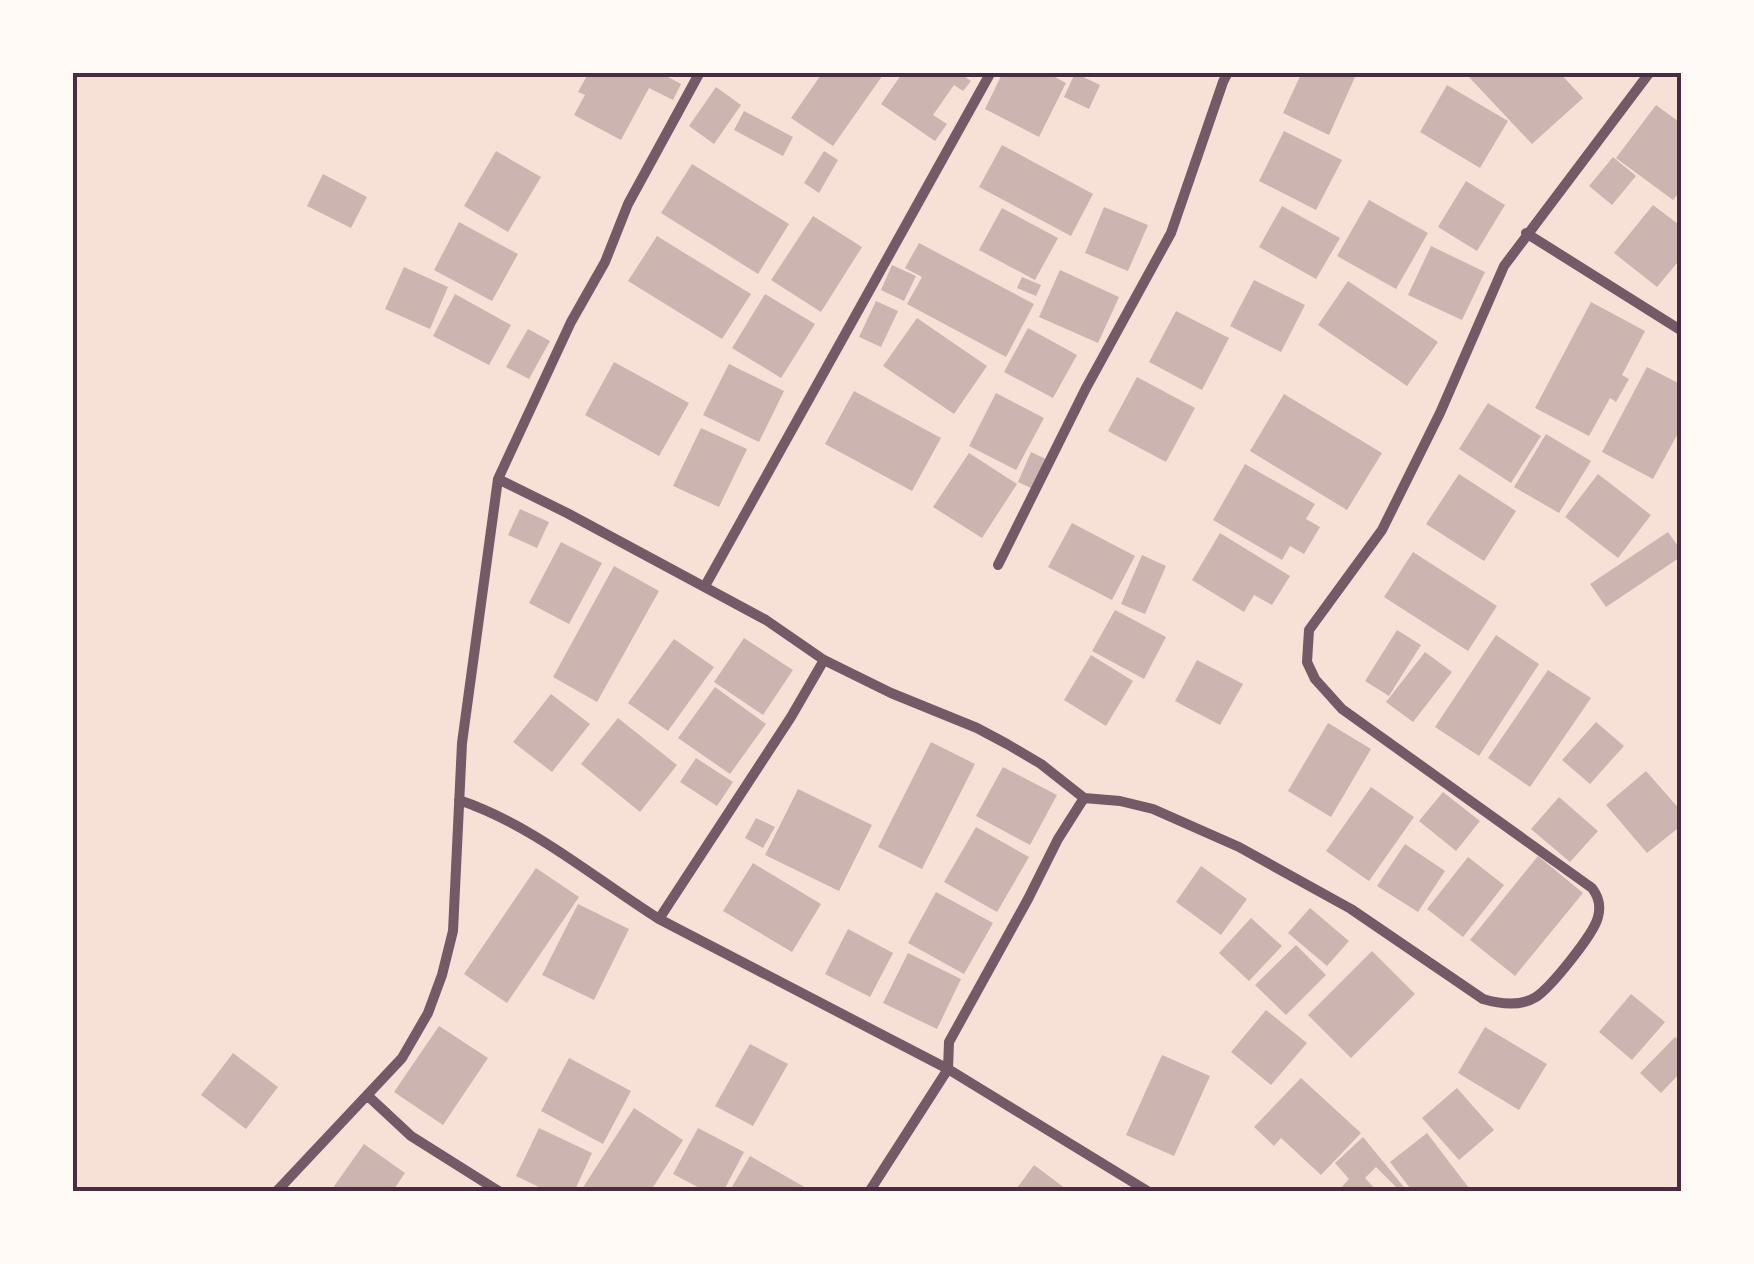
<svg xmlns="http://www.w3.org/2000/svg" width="1754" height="1264" font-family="Poppins,sans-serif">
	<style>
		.building { fill: #ccb4b1 }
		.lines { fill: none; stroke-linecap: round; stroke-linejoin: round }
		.minor { stroke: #755966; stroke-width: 10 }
		.neatline { fill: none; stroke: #4a2c40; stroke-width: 4 }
	</style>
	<rect width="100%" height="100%" fill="#f7e1d7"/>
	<path class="building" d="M589,72H659L681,84L673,100L649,88L621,140L574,115L585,95L578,92Z
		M823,72H885L833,146L791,118Z
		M903,72H958L971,81L963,91L954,85L933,115L947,124L935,141L881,104Z
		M1003,72H1046L1066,83L1039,137L985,109Z
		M1302,72H1346L1355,77L1329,135L1283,113Z
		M1469,72H1559L1583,98L1532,144L1467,75Z
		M1075,73L1100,85L1089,109L1064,97Z
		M1447,85L1508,121L1480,168L1420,132Z
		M716,87L741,105L714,144L689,126Z
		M1656,105L1682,124V189L1673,200L1616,158Z
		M744,111L793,137L783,156L734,130Z
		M1284,131L1342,160L1316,210L1259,181Z
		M1002,145L1093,194L1071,236L979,187Z
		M496,151L541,177L508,232L464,206Z
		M824,151L838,160L819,193L804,183Z
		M1613,157L1636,176L1612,205L1589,186Z
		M692,164L789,224L758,274L661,213Z
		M323,174L367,197L351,228L307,206Z
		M1466,181L1505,205L1477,251L1438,227Z
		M1369,200L1428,233L1396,289L1337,256Z
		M1653,205L1682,227V257L1657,287L1614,253Z
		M1282,206L1340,238L1316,279L1259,247Z
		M1104,207L1148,225L1128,271L1085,253Z
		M1002,208L1058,238L1035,280L979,250Z
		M813,216L862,247L821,312L771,280Z
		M459,222L518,254L492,301L434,270Z
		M657,236L751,294L722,339L628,281Z
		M919,243L1034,304L1006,357L907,304L922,277L905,268Z
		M1431,246L1485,272L1462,320L1408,295Z
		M892,265L916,276L904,301L881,290Z
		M404,267L448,287L430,329L385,309Z
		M1060,270L1119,297L1098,343L1039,317Z
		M1022,277L1041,285L1036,296L1017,288Z
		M1254,280L1305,305L1281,352L1230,326Z
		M1348,281L1438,342L1407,386L1318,325Z
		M455,294L511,325L489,365L433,336Z
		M765,294L815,324L781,378L732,348Z
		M876,301L898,311L881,347L859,337Z
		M1591,302L1645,331L1622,375L1629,379L1616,402L1610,398L1589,436L1535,408Z
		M1176,311L1229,338L1202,390L1149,362Z
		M917,318L987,366L954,414L883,366Z
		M1028,328L1077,355L1053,398L1004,372Z
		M528,329L550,341L529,379L506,367Z
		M614,362L689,403L659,456L585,415Z
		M729,364L784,391L759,442L703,415Z
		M1647,367L1682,385V426L1653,479L1602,452Z
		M1137,377L1195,408L1166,462L1108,431Z
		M854,391L941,438L912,491L825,444Z
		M996,393L1044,418L1016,470L969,446Z
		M1284,394L1382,453L1347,510L1250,451Z
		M1488,403L1541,436L1511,483L1459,449Z
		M701,428L747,449L719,507L673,486Z
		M1546,434L1591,461L1559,513L1514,487Z
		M1031,452L1046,459L1033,489L1018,482Z
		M969,453L1017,484L982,538L933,507Z
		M1245,464L1315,504L1306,519L1320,527L1304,554L1290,546L1282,560L1213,520Z
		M1459,474L1516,511L1484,561L1426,524Z
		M1598,474L1651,515L1618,558L1565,517Z
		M520,509L549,522L537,548L508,535Z
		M1072,523L1135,556L1112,600L1048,567Z
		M1668,532L1682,552V556L1606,607L1590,584Z
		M1220,533L1290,576L1272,605L1254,595L1244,612L1192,580Z
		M561,542L602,563L569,624L529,603Z
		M1413,552L1497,606L1468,651L1384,597Z
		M1142,555L1166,566L1145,614L1121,604Z
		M614,566L659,591L597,702L553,677Z
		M1115,610L1166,637L1144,679L1092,651Z
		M1397,630L1421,645L1389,696L1365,681Z
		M1496,635L1539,664L1479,756L1435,727Z
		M744,638L793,670L763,715L714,682Z
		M674,639L714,667L668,731L628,703Z
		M1425,652L1452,672L1413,722L1386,702Z
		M1091,655L1133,681L1106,726L1064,700Z
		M1197,660L1243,684L1220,725L1175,701Z
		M1548,670L1591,698L1530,787L1488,758Z
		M715,687L766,724L730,774L678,738Z
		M551,694L590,724L552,772L513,742Z
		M618,718L677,765L640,812L581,764Z
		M1596,722L1624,746L1590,784L1562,760Z
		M1328,723L1371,749L1331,817L1288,791Z
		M931,742L975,764L922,869L878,847Z
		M696,758L733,782L717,806L680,782Z
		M1003,767L1057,795L1030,845L976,816Z
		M1646,771L1682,812V825L1647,853L1606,805Z
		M1371,787L1414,817L1369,881L1326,851Z
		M798,789L872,825L839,891L765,855Z
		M1443,792L1480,821L1456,851L1419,821Z
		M1559,797L1598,831L1570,862L1531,829Z
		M756,818L775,827L763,848L745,838Z
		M976,827L1029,857L997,912L944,882Z
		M1405,844L1445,871L1418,912L1377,886Z
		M1538,856L1583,893L1515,976L1470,940Z
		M1468,857L1504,885L1463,937L1427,909Z
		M753,863L821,904L792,952L723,911Z
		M1201,866L1247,899L1221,935L1176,902Z
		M536,868L579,897L507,1003L464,974Z
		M936,892L993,923L964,974L908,943Z
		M578,904L629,929L594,1000L542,975Z
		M1310,908L1349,941L1327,966L1288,933Z
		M1251,918L1282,946L1249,981L1219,953Z
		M848,929L893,953L870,997L825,974Z
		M1296,945L1326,975L1286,1015L1255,985Z
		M1372,951L1415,994L1351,1058L1308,1015Z
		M908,953L961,979L937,1029L883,1003Z
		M1631,994L1665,1022L1632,1060L1599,1032Z
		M1266,1010L1307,1043L1271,1085L1231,1052Z
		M439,1026L488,1058L443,1125L394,1092Z
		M1485,1027L1547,1064L1519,1110L1458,1073Z
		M1675,1037L1682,1043V1071L1661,1093L1640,1073Z
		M750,1044L788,1064L753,1126L715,1106Z
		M233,1053L278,1087L246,1129L201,1095Z
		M1162,1055L1210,1076L1174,1156L1126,1135Z
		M569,1058L631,1091L603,1144L541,1111Z
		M1301,1078L1361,1133L1321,1175L1281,1138L1274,1146L1254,1127Z
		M1457,1088L1494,1130L1459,1160L1422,1118Z
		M634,1108L683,1140L650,1192H586L582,1189Z
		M539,1128L592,1153L574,1192H549L516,1176Z
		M698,1128L744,1152L723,1192H707L673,1174Z
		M1427,1133L1472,1192H1413L1390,1162Z
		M1363,1137L1408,1192H1393L1397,1188L1376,1167L1365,1178L1378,1192H1337L1349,1179L1335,1163Z
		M364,1144L405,1173L392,1192H330Z
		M750,1156L808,1189L807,1192H729Z
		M1034,1165L1070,1192H1014Z"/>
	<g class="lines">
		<path class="minor" d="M1526,233L1682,331
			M498,479L567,513L766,620L824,660L891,693L977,728L1007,744L1041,764L1084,798L1058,839L1028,899L949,1042L948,1069L1149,1192
			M998,565L1086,388L1171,233L1223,82L1228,72
			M705,586L991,72
			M824,660L791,717L659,919L948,1069L869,1192
			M1084,798L1120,801L1153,809L1239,847L1351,909L1483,999C1500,1004 1520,1007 1536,997C1551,987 1594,934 1598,917C1601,906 1599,897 1592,888L1342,709L1315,679L1307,662L1309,630L1382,530L1440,413L1504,266L1650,72
			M459,800C533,825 594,878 659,919
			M367,1095L411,1136L500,1192
			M276,1192L402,1058L428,1013L442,975L453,931L462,743L498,479L571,322L605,262L628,204L700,72"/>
	</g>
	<rect width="1754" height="1264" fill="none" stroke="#fffaf5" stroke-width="150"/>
	<rect x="75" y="75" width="1604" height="1114" class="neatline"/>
</svg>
